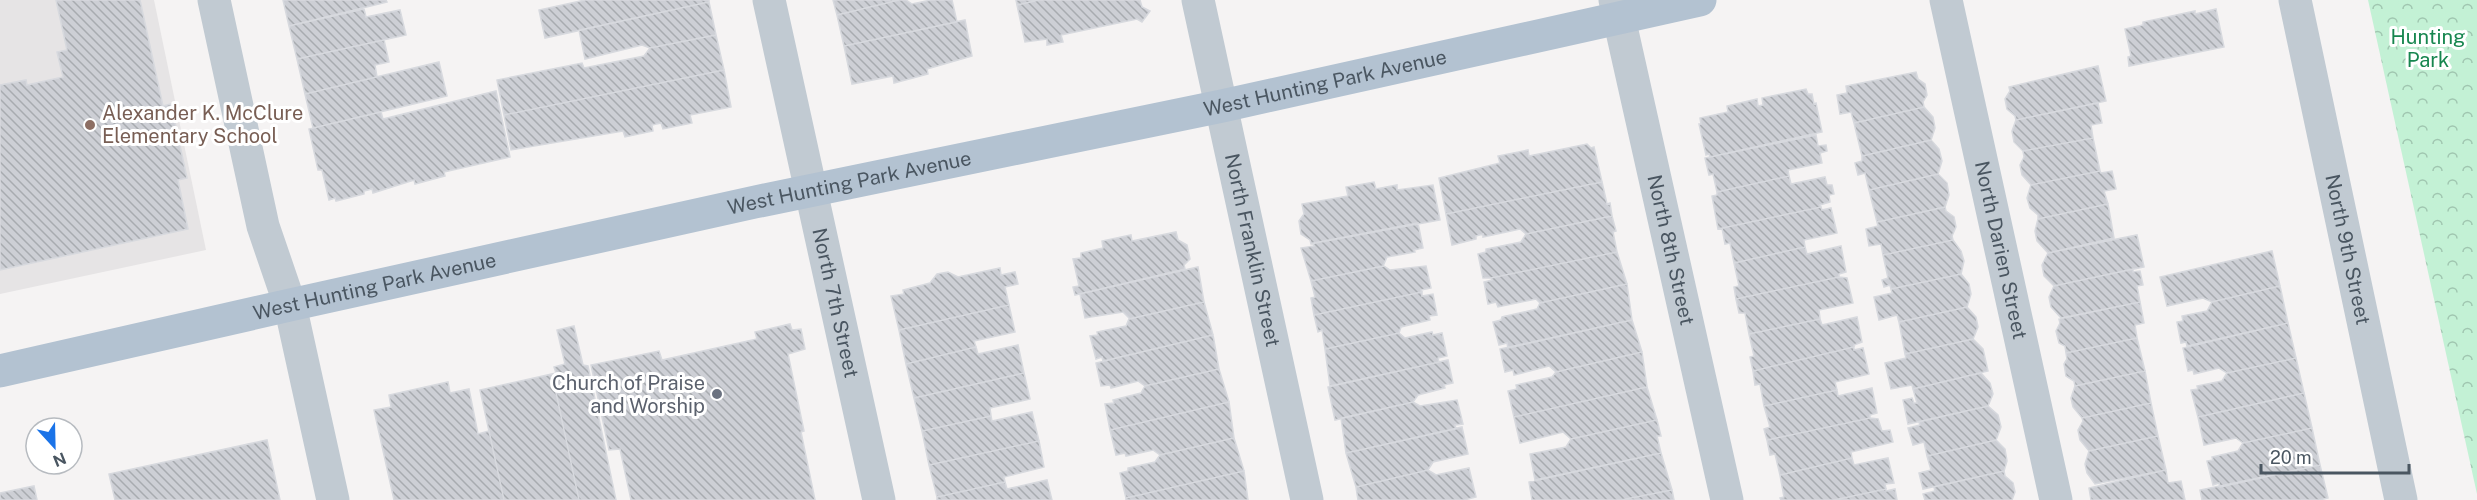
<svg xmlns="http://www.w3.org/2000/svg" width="2477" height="500" font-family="'Public Sans',sans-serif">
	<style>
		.education { fill: #e6e4e5 }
		.forest { fill: url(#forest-crowns) }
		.building { fill: url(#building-back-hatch); stroke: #d7d9de; stroke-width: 1.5 }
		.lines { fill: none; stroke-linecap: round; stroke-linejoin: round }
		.minor { stroke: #c1cad2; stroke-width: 33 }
		.major { stroke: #b3c2d1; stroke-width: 33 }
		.education-dot { fill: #8d6e63; stroke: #fff; stroke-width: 2 }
		.worship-dot { fill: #6b7280; stroke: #fff; stroke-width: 2 }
		.labels { text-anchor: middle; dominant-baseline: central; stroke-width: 6; stroke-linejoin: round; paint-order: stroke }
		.park-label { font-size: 20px; fill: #17864f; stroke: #fff }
		.street-label { font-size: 20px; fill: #4a5661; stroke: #fff }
		.education-label { font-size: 20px; fill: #785e54; stroke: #fff; text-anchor: start }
		.worship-label { font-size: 20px; fill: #5b616d; stroke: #fff; text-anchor: end }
	</style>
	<defs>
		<pattern id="forest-crowns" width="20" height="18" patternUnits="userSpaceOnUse" patternTransform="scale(1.5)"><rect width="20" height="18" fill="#c3f1d5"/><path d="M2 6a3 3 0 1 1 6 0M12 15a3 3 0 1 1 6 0" fill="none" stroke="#a0c6b0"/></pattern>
		<pattern id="building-back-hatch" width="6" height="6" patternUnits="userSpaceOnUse" patternTransform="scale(1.5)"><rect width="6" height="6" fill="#cdcfd5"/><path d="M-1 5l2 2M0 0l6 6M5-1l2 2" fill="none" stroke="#a8abb0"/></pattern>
	</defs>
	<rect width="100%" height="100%" fill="#f5f3f3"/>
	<path class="education" d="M0,0H154L206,250L0,294Z"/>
	<path class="forest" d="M2368,0H2477V494Z"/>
	<path class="building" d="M56,0H140L163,106L171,104L187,178L178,180L188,229L0,270V85L26,80L27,85L63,77L57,52L67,50Z
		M283,0H386L387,2L289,26Z
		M585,0H709V2L545,38L539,10Z
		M833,0H899L837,15Z
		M899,0H906L912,4L931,0H952L957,22L844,46L837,15Z
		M1016,0H1039L1017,5Z
		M1039,0H1140L1142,7L1150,11L1142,22L1137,19L1061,35L1063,42L1047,45V39L1025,42L1017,5Z
		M709,2L716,35L650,48L642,45L585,59L579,30Z
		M364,9L366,17L400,10L406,35L297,59L289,26Z
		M2216,9L2224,47L2129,66L2128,57L2131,56L2125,29L2143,25V22L2195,11V14Z
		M965,20L972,56L927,69L928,74L894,83L893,76L852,84L844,46Z
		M716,35L724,70L504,115L497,80L582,63L584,68L644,56L650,48Z
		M384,40L389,62L375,65L377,77L305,94L297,59Z
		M439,62L447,96L313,128L305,94Z
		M2098,66L2106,101L2016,120L2015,116L2007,109L2005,99L2010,91L2009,87Z
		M724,70L731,107L690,115L692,123L663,129L661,123L652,125L653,131L625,137L623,131L511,150L504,115Z
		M1916,72L1918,79L1925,84L1927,95L1923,102L1924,107L1854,123L1851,112L1840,114L1837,95L1847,93L1846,86Z
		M1806,89L1808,94H1812L1814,104L1816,103L1822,132L1710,157L1709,154L1706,155L1699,124H1701L1700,118L1728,112L1727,106L1757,99L1758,106L1763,105L1762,98Z
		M496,91L510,157L444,172L445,176L415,184L414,180L373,193L372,189L364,191V194L336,201L335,198L329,200L322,170H318L309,129L381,112L383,119Z
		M2098,103L2102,123L2091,125L2093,138L2023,151L2014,142L2012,131L2016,120Z
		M1924,107L1933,117L1935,128L1931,140L1862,156L1854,123Z
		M1816,135L1818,146L1826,145L1827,151L1820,153L1822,163L1788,170L1789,176L1717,192L1713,174L1709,175L1705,158Z
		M2093,138L2100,171L2031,185L2022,175L2020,165L2024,157L2023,151Z
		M1931,140L1939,149L1942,161L1938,174L1869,190L1865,173L1858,175L1855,163L1862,161V156Z
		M1587,144L1591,148L1594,147L1602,182L1446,214L1439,178L1500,163L1498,156L1528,150L1529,156Z
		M2100,171L2101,173L2112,171L2116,189L2104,191L2108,204L2038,219V215L2030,208L2027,198L2031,185Z
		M1938,174L1947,183L1949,195L1945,207L1877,222L1869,190Z
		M1789,176L1791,184L1825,177L1827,185H1832L1834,194L1829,195L1830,202L1820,205L1821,207L1718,229L1712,196L1717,195V192Z
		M1374,182L1376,189L1397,185V190L1433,185L1440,220L1311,244L1310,240L1301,234L1299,221L1304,214L1302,204L1348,196L1346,187Z
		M1602,182L1607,204L1610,203L1612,216L1526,234L1520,229L1483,237V234L1476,236V239L1452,245L1446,214Z
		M2108,204L2114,238L2048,253L2037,241L2035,231L2038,219Z
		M1821,207L1822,210L1831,208L1837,233L1804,240L1805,247L1734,263L1730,243L1725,244L1722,228Z
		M1945,207L1946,211L1954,217L1956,227L1952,236L1953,240L1883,255L1881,244L1869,246L1866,229L1878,226L1877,222Z
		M1612,216L1616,231L1613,232L1617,252L1491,278H1483L1478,254L1486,252V249L1521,242L1526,234Z
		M1418,223L1423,248L1414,250L1415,252L1387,257L1383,266L1311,281L1301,248L1314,246L1313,243Z
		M1176,232L1178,240L1187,245L1190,259L1184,265L1185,269L1075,295L1073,287L1079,286L1073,259L1081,258V253L1103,248L1102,241L1131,235L1132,241Z
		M2137,235L2144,267L2054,286L2044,276L2042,265L2048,253Z
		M1953,240L1961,251L1964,261L1961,274L1891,289L1890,285L1884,287L1882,280L1888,278L1883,255Z
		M1841,246L1846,272L1839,274V277L1736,299L1734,287L1739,286L1734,263L1805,247L1807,254Z
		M2272,251L2280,286L2212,302L2203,298L2167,306L2160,277Z
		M1617,252L1627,284L1540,303L1536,299L1498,307L1496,302L1488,304L1484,282L1492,280L1491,278Z
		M1384,266L1390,270L1426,266L1431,288L1421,290L1422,292L1314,315L1311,298L1315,297L1311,281Z
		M1198,267L1204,302L1130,319L1123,312L1085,318L1080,294Z
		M1000,268L1001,275L1015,272L1018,284L1005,287L1009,305L899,330L891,296L904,294L903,290L930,283L937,274L948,272L958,277Z
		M2133,269V272L2140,271L2143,285L2137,286L2140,302L2061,318L2051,307L2049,297L2054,286Z
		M1961,274L1969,284L1971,294L1967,307L1899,322L1897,315L1879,320L1874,297L1892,293L1891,289Z
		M1839,277L1847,278L1853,303L1819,310L1820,319L1749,334L1745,313H1739L1736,299Z
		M1627,284L1632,320L1508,348L1507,343L1499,345L1493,322L1501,320L1502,317L1537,309L1540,303Z
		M2280,286L2288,323L2187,346L2186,342L2181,343L2177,322L2183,321L2182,316L2207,311L2212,302Z
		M1422,292V296L1433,294L1437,315L1429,316L1430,320L1401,327L1399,333L1325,349L1322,330L1318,332L1314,315Z
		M1204,302L1213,335L1103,361L1102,357L1096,359L1090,336L1098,335L1097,332L1126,326L1129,319Z
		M2140,302L2144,323L2135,325L2137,338L2066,353L2065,346L2059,343L2056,331L2060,323L2059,319Z
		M1009,305L1015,332L974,341L976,347L906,364L899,330Z
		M1967,307L1976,317L1978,327L1973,339L1905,354L1899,322Z
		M1857,317L1862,342L1854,345V347L1753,371L1750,357L1754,356L1749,334L1820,319L1822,325Z
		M1632,320L1642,352L1556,372L1549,366L1514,375L1513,370L1505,372L1500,349Z
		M2288,323L2296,358L2227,373L2219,368L2194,374L2193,370L2188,371L2183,348Z
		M790,324L792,330L801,329L805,349L788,354L804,431L801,432L815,500H631L620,449L609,450L591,365L659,351L662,360L757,339L755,332Z
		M574,326L583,365L588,366L616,500H579L552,374L556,373L554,367L565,364L557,330Z
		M1432,332L1433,335L1442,333L1447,356L1438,358L1439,362L1330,386L1325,349L1399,333L1405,338Z
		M1213,335L1219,369L1145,386L1138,381L1111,388L1110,385L1101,386L1096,363Z
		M2137,338L2145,371L2075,386L2074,381L2066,376L2064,364L2067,359L2066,353Z
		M1973,339L1983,349L1988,371L1913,389L1912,385L1891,389L1885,363L1906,358L1905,354Z
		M1018,345L1024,373L914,398L906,364L976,347L978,354Z
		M1854,347V350L1863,348L1869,374L1835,382L1837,390L1764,406L1760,384L1755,385L1753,371Z
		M1642,352L1647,387L1514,417L1508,391L1517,389L1516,385L1552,377L1556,372Z
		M2296,358L2304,393L2198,417L2191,390L2198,389L2197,386L2222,381L2227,373Z
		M1448,360L1453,383L1444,385L1445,388L1418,395L1413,402L1335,420L1328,387Z
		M1219,369L1229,402L1110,430L1105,404L1114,403L1113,400L1141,393L1145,386Z
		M2145,371L2151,403L2082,418L2073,407L2071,398L2075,386Z
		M1024,373L1030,399L990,408L991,416L922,431L914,398Z
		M1981,373L1990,383L1993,394L1988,406L1908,424L1903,400L1912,398L1914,403H1917L1913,389Z
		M552,374L579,500H504L480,390Z
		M448,382L450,393L469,389L478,434L489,431L504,500H394L374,410L391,407L389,395Z
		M1647,387L1657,420L1571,439L1563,432L1520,443L1514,417Z
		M1872,388L1877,413L1870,415V418L1767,440L1764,429L1770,427L1764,406L1837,390L1838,396Z
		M2304,393L2312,428L2243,443L2236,438L2204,445L2198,417Z
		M1457,400L1463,424L1455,425L1456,429L1346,453L1341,418L1413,402L1420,406Z
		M1229,402L1234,438L1160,455L1153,450L1126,456L1125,453L1116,455L1110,430Z
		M2151,403L2158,436L2089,451L2080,440L2078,430L2083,421L2082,418Z
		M1988,406L1998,415L2001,427L1996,440L1927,456L1924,442L1913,445L1908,428L1920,425L1919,422Z
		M1032,412L1039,441L929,465L922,431L991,416L992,421Z
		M1870,418L1878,419L1882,431L1890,430L1893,442L1851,452L1852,458L1780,475L1775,454L1770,455L1767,440Z
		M1657,420L1661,436H1657L1661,453L1535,480L1530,454L1566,447L1571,439Z
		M1462,427L1468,454L1433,462L1428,470L1356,487L1346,453Z
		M2312,428L2320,465L2220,487L2219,483L2213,485L2207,461L2213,460L2212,457L2238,451L2243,443Z
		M2158,436L2166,470L2095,484L2087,473L2085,464L2089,451Z
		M1234,438L1244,471L1126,498L1120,473L1128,471V468L1155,462L1160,455Z
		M267,440L280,500H115L109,474Z
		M1996,440L2005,449L2007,461L2004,471L1923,489L1919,473L1931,470L1927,456Z
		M1039,441L1044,467L1004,477L1005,482L937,497L929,465Z
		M1661,453L1672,490L1621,500H1532L1529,482Z
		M1852,458L1854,465L1888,458L1894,483L1885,484L1886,489L1834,500H1781L1780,498L1784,497L1780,475Z
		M2320,465L2328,498L2319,500H2202L2200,490Z
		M1469,468L1476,497L1464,500H1358L1356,487L1428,470L1436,475Z
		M2166,470L2168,483L2181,481L2185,500H2091L2089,488Z
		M1244,471L1248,500H1126V498Z
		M2004,471L2005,476L2013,483L2015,492L2012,500H1925L1923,494L1935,491L1934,487Z
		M1047,480L1052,500H937V497L1005,482L1007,489Z
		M34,486L37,500H0V493Z
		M1886,489V491L1895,489L1897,500H1834Z
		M1672,490L1674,500H1621Z"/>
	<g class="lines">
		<g class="minor">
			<path d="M214,0L263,226L290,305L333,500"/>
			<path id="s1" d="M769,0L879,500"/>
			<path id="s2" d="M1198,0L1307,500"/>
			<path id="s3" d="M1615,0L1727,500"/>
			<path id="s4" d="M1946,0L2056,500"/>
			<path id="s5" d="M2295,0L2401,500"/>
		</g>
		<path class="major" id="s6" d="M0,371L290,305L755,202L1222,106L1700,0"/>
	</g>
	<circle class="education-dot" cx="90" cy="125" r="6"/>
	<circle class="worship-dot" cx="717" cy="394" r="6"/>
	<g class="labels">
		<g class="park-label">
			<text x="2428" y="37">Hunting<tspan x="2428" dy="23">Park</tspan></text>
		</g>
		<g class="street-label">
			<text stroke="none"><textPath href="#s6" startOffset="1356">West Hunting Park Avenue</textPath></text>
			<text stroke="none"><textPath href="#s6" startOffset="870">West Hunting Park Avenue</textPath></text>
			<text stroke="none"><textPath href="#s2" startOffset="256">North Franklin Street</textPath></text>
			<text stroke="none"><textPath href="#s3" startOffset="256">North 8th Street</textPath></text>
			<text stroke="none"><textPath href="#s4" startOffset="256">North Darien Street</textPath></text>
			<text stroke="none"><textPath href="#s5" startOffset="255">North 9th Street</textPath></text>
			<text stroke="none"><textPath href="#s6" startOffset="384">West Hunting Park Avenue</textPath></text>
			<text stroke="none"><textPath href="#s1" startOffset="310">North 7th Street</textPath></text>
		</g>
		<g class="education-label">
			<text x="102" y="113">Alexander K. McClure<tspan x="102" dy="23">Elementary School</tspan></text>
		</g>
		<g class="worship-label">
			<text x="705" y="383">Church of Praise<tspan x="705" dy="23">and Worship</tspan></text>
		</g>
	</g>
	<g transform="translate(54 446) rotate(158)"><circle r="28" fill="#ffffff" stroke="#b7bbc0" stroke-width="1.5"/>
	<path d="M0-4.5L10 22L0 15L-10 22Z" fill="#1a73e8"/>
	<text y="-9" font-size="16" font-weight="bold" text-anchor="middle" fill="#4a5661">N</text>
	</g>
	<path d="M2261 464v9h148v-9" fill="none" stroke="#4a5661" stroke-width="3"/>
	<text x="2270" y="464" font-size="18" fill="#4a5661" stroke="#ffffff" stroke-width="4.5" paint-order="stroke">20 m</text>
</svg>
